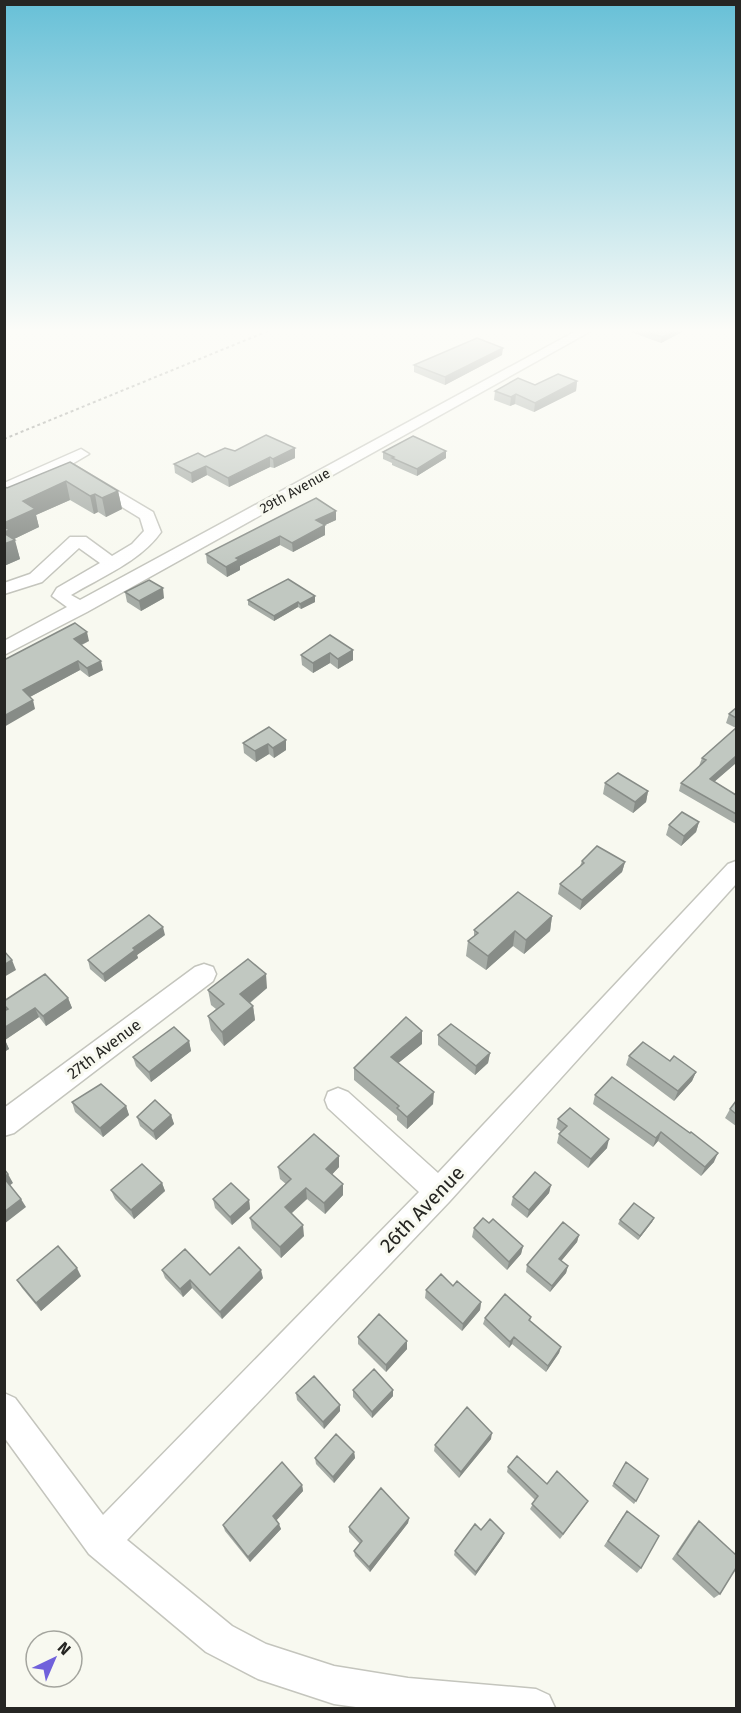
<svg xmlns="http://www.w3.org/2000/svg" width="741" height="1713" font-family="'Fira Sans',sans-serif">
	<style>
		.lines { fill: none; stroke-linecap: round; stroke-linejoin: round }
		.minor-casing { stroke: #c4c5bd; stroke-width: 3 }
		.path { stroke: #969791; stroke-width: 2; stroke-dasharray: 3 3; stroke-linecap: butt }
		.minor { fill: #fff; fill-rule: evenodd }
		.wall { fill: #a6aca6 }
		.shaded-wall { fill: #878c87 }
		.building { fill: #c1c8c1; stroke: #878c87; stroke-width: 1.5 }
		.labels { text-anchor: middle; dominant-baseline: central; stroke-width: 6; stroke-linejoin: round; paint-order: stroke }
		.far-street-label { font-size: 14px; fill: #262623; stroke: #f8f9f0 }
		.street-label { font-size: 16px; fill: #262623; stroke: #f8f9f0 }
		.near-street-label { font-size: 20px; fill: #262623; stroke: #f8f9f0 }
	</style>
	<rect width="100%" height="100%" fill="#f8f9f0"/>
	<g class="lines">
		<g class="minor-casing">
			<path id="minor" d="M576,331H591L87,612L4,655V641L67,607L52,596L57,588L100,563L79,548L42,582L4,594V583L30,574L70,537H86L112,556L132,544L144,531L140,518L60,469L4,494V483L81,449L89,454L72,464L153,512L161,532C141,561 101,577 71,595L80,600Z
				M736,861V884L449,1202L127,1540L232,1626L266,1644L334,1666L408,1678L536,1689L549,1695L555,1708H363L334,1704L258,1679L206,1652L89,1554L4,1437V1393L15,1398L103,1515L419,1192L328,1108L325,1100L328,1092L338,1088L348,1092L438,1173L728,864Z
				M204,964L213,967L216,974L213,981L14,1133L4,1136V1108L195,967Z"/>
		</g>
		<path class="path" d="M4,439L268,331"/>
		<use href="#minor" class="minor"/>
	</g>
	<path class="wall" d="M631,331H684L661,343L631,332Z
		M502,355L445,385L414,372V365Z
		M577,381L576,391L534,412L515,404L510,406L494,400L495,391Z
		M295,448V458L274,468L270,467L229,487L207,475L192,483L175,473L174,464L205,457L235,451Z
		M383,452L446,458L417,476L392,465V463L383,459Z
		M70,462L118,491L122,509L106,517L98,512L94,514L70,500L36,515L39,527L14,539L20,559L4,566L7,488Z
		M336,511V520L325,525V535L293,552L280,545L240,566V570L227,577L207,563L206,554Z
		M125,592L164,598L141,611L127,602Z
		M248,600L315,602L301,609L298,607L274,621L248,605Z
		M89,641L82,645L103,670L89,677L80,670L30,697L35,709L4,660Z
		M353,650V660L338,669L330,663L313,673L302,665L301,655Z
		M736,708V763L714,782L736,795V824L679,791L681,783L699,766L702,758L736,728L726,723L729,714Z
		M286,740V750L274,758L269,754L256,762L244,753L243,743Z
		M605,783L648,791L646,802L633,813L603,794Z
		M699,822L696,832L681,846L666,835L669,825Z
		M582,861L625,862L622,872L580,910L558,894L560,884L580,866Z
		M552,916L550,931L524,954L513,946L486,970L466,956L468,941L474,937V930Z
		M165,935L137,955L138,958L105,982L90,969L88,960Z
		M267,988L250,1003L253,1006L255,1020L224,1046L211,1030L208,1016L216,1009L211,1005L208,990Z
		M68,998L72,1008L46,1026L39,1017L5,1040L9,1049L4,1052L6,1011L4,1008V1001Z
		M438,1035L490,1053L488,1063L475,1075L438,1045Z
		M189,1041L191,1051L151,1082L136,1066L133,1057Z
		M422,1044L398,1063L433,1104L407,1129L397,1120V1116L354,1080V1068Z
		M629,1056L670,1061L696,1072L692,1081L674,1101L626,1065Z
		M595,1095L714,1162L701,1176L658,1141L653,1147L593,1104Z
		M736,1101V1126L725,1118L730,1109Z
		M72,1102L126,1106L129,1115L103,1137L75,1112Z
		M171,1115L174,1124L156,1140L140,1126L137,1117Z
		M558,1119L607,1148L588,1168L557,1143L559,1134L561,1132L556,1128Z
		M339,1156V1167L332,1174L343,1195L325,1214L307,1199L291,1214L304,1236L281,1258L252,1228L250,1218L286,1184L280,1179L278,1167Z
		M162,1183L165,1191L134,1219L115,1199L111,1190Z
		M551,1185L549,1193L527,1218L511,1205L513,1197Z
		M213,1199L249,1200L250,1209L232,1225L215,1208Z
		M654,1218L652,1222L638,1240L618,1224L620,1220Z
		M489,1223L523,1246L521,1254L507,1270L472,1237L474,1228Z
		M579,1235L577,1242L561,1261L568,1266L566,1273L550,1292L526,1272L527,1265Z
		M162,1270L210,1275L263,1278L222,1319L192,1288L183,1297L165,1278Z
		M81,1276L41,1311L22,1288L17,1280Z
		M453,1286L481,1302L480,1310L462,1331L425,1298L426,1290Z
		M531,1317L530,1321L561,1347L559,1353L546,1372L512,1344L509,1348L483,1324L485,1318Z
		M358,1337L407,1349L386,1372L358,1344Z
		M353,1390H393V1396L372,1418L353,1397Z
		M296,1393L340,1405V1411L324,1429L297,1400Z
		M491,1439L459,1478L434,1451L435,1445Z
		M354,1452L355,1458L334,1483L316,1464L315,1458Z
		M626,1462L636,1501L634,1504L612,1486Z
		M508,1467L547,1484L585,1506L560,1539L530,1509L535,1500L507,1472Z
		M302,1485L303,1491L276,1520L281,1529L250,1562L225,1531L223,1525Z
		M623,1516L641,1568L637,1573L604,1546Z
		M409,1518L408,1523L370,1572L355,1556L354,1551L360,1544L349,1532V1527Z
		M699,1521L720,1594L714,1598L672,1559L694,1526Z
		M481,1530L502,1538L475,1576L454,1555L455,1551Z"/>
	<path class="shaded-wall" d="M674,331H684L661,343L662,337Z
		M503,348L502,355L445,385V377Z
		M577,381L576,391L534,412L535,403Z
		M516,394L515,404L510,406L511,397Z
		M295,448V458L274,468L273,459Z
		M446,451V458L417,476V469Z
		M270,457V467L229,487L228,478Z
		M206,466L207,475L192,483L191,473Z
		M66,481L70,500L36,515L39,527L12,540H15L20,559L4,566V523L23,501Z
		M118,491L122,509L106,517L102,498Z
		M95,494L98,512L94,514L90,496Z
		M336,511V520L325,525V535L293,552L292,543L316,520Z
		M280,536V545L240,566V570L227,577L226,567L236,558Z
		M163,588L164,598L141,611L139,601Z
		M315,596V602L301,609L300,604Z
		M298,602V607L274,621V616Z
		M87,632L89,641L76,647L74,639Z
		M353,650V660L338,669V659Z
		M330,653V663L313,673V663Z
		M78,661L80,670L26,699L23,690Z
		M101,661L103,670L89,677L87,668Z
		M33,700L35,709L4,727V716Z
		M286,740V750L274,758L273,748Z
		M268,744L269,754L256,762L255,751Z
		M736,756V763L707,788L710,779Z
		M648,791L646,802L633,813L635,802Z
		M699,822L696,832L681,846L684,836Z
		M625,862L622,872L580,910L582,900Z
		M552,916L550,931L524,954L526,940Z
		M163,927L165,935L137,955L138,958L105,982L103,974L133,948Z
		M515,931L513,946L486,970L488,956Z
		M12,960L16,970L4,977V965Z
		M266,974L267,988L242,1009L240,994Z
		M68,998L72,1008L46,1026L43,1016Z
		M253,1006L255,1020L224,1046L222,1032Z
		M35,1008L39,1017L5,1040L9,1049L4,1052V1028Z
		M422,1031V1044L391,1069V1057Z
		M189,1041L191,1051L151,1082L149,1072Z
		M490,1053L488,1063L475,1075L476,1066Z
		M696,1072L692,1081L674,1101L678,1091Z
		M434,1092L433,1104L407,1129V1117Z
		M126,1106L129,1115L103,1137L100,1128Z
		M171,1115L174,1124L156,1140L153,1131Z
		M661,1132L658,1141L653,1147L656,1138Z
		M609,1139L607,1148L588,1168L591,1159Z
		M718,1153L714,1162L701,1176L705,1167Z
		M339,1156V1167L327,1180L326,1169Z
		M8,1174L13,1183L9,1186L4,1178V1177Z
		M162,1183L165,1191L134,1219L131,1210Z
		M343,1184V1195L325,1214L324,1203Z
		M551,1185L549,1193L527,1218L529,1210Z
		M306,1188L307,1199L286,1218L285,1207Z
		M21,1199L26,1207L4,1224V1212Z
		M249,1200L250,1209L232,1225L230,1217Z
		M654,1218L652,1222L638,1240L640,1236Z
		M303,1225L304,1236L281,1258L280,1247Z
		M579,1235L577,1242L557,1266L559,1259Z
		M523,1246L521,1254L507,1270L509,1262Z
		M568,1266L566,1273L550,1292L552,1286Z
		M77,1268L81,1276L41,1311L36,1303Z
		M261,1270L263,1278L222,1319L220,1312Z
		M190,1280L192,1288L183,1297L180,1289Z
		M481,1302L480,1310L462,1331L463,1324Z
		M514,1337L512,1344L509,1348L510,1342Z
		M407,1341V1349L386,1372V1365Z
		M561,1347L559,1353L546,1372L548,1366Z
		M393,1390V1396L372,1418V1412Z
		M340,1405V1411L324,1429L323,1422Z
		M492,1433L491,1439L459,1478L461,1472Z
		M354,1452L355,1458L334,1483L333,1477Z
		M302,1485L303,1491L275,1522L273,1516Z
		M409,1518L408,1523L370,1572L369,1567Z
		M279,1524L281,1529L250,1562L248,1557Z
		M504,1533L502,1538L475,1576L476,1572Z"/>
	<path class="building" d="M645,331H674L662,337Z
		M477,338L503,348L445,377L414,365Z
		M558,374L577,381L535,403L516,394L511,397L495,391L518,378L535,385Z
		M266,435L295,448L273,459L270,457L228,478L206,466L191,473L174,464L198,453L205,457L225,448L235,451Z
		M413,436L446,451L417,469L392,458L394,457L383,452Z
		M70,462L118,491L102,498L95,494L90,496L66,481L23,501L35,509L4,523V486L7,488Z
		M316,498L336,511L316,520L325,525L292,543L280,536L236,558L239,560L226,567L206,554Z
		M4,527L10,530L4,532Z
		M4,533L15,540L4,544Z
		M288,579L315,596L300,604L298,602L274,616L248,600Z
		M149,580L163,588L139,601L125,592Z
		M75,623L87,632L74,639L101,661L87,668L78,661L23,690L33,700L4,716V660Z
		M330,635L353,650L338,659L330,653L313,663L301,655Z
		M736,708V718L729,714Z
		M269,727L286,740L273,748L268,744L255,751L243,743Z
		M736,728V756L710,779L736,795V814L681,783L706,760L702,758Z
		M618,773L648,791L635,802L605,783Z
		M682,812L699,822L684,836L669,825Z
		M597,846L625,862L582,900L560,884L584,863L582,861Z
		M518,892L552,916L526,940L515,931L488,956L468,941L478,933L474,930Z
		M149,915L163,927L133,948L135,950L103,974L88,960Z
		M4,951L12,960L4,965Z
		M248,959L266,974L240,994L253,1006L222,1032L208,1016L224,1004L208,990Z
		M45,974L68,998L43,1016L35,1008L4,1028V1011L8,1009L4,1005V1001Z
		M406,1017L422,1031L391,1057L434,1092L407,1117L397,1108L399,1106L354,1068Z
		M451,1024L490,1053L476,1066L438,1035Z
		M174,1027L189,1041L149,1072L133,1057Z
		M643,1042L670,1061L674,1056L696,1072L678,1091L629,1056Z
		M612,1077L690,1133L691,1132L718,1153L705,1167L661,1132L656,1138L595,1095Z
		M101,1084L126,1106L100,1128L72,1102Z
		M155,1100L171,1115L153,1131L137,1117Z
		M736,1101V1114L730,1109Z
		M570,1108L609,1139L591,1159L559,1134L567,1126L558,1119Z
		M314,1134L339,1156L326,1169L343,1184L324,1203L306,1188L285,1207L303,1225L280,1247L250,1218L291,1179L278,1167Z
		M142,1164L162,1183L131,1210L111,1190Z
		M4,1169L8,1174L4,1177Z
		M535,1172L551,1185L529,1210L513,1197Z
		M4,1178L21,1199L4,1212Z
		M231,1183L249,1200L230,1217L213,1199Z
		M634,1203L654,1218L640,1236L620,1220Z
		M483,1218L489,1223L493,1219L523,1246L509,1262L474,1228Z
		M563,1222L579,1235L559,1259L568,1266L552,1286L527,1265Z
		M58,1246L77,1268L36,1303L17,1280Z
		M239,1247L261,1270L220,1312L190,1280L180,1289L162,1270L185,1249L210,1275Z
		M441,1274L453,1286L457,1281L481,1302L463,1324L426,1290Z
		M505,1294L531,1317L529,1320L561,1347L548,1366L514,1337L510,1342L485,1318Z
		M379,1314L407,1341L386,1365L358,1337Z
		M374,1369L393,1390L372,1412L353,1390Z
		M314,1376L340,1405L323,1422L296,1393Z
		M467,1407L492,1433L461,1472L435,1445Z
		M336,1434L354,1452L333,1477L315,1458Z
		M517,1456L547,1484L557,1471L588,1501L563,1534L532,1504L538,1496L508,1467Z
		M282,1462L302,1485L273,1516L279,1524L248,1557L223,1525Z
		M626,1462L648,1479L636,1501L614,1483Z
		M381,1488L409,1518L369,1567L354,1551L362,1541L349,1527Z
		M627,1511L659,1536L641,1568L608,1541Z
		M490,1519L504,1533L476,1572L455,1551L475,1524L481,1530Z
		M699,1521L736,1555V1568L720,1594L677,1554Z"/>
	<linearGradient id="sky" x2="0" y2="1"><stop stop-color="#67c0d7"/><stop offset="0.58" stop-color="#fcfcf8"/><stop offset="1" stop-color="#fcfcf8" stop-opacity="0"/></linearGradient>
	<rect width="741" height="570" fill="url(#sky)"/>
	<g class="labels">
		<g class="far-street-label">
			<text transform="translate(295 491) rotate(-29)">29th Avenue</text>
		</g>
		<g class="street-label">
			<text transform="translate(104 1049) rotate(-37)">27th Avenue</text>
		</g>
		<g class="near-street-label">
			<text transform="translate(422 1209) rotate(-46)">26th Avenue</text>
		</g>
	</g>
	<rect width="741" height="1713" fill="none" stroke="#262623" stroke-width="12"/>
	<g transform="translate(54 1659) rotate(44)"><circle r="28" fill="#f8f9f0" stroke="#a4a59e" stroke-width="1.5"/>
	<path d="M0-4.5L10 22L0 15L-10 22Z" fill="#7061db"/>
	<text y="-9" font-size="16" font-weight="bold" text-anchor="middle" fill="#262623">N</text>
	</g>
</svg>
